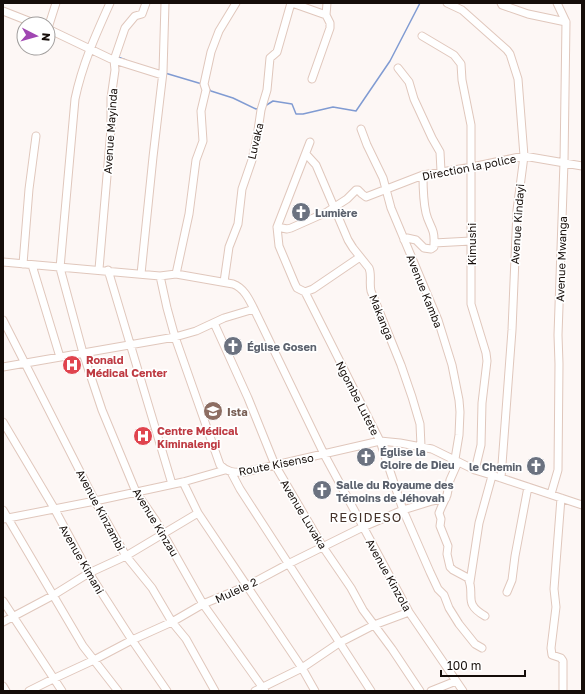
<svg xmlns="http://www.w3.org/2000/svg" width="585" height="694" font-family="'Golos Text',sans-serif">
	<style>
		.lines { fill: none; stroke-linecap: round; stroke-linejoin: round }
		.stream { stroke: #809bd2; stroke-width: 1.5 }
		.minor-casing { stroke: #e0c7bc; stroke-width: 9 }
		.minor { stroke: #fff; stroke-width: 7 }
		.labels { text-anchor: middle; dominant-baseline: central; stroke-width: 3.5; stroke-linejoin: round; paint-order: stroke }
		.street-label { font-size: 11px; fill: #150d09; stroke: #fff }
		.worship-label { font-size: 11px; font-weight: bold; fill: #5b616d; stroke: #fff; text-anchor: start }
		.health-label { font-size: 11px; font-weight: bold; fill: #be3a42; stroke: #fff; text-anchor: start }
		.education-label { font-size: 11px; font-weight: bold; fill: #785e54; stroke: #fff; text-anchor: start }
		.quarter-label { font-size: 13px; letter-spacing: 1px; fill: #46332a; stroke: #fff }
	</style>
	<rect width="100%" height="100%" fill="#fdf7f5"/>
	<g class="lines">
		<path class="stream" d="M118,57L126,60
			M165,73L202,84
			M208,88L211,91L233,98L256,109L260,108
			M265,106L273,101L292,104L296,114H303L333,107L356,111L390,61L420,3"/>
		<g class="minor-casing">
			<path id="minor" d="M110,3C96,34 82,65 75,99L60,268L83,353L102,410L136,492L156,521L203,604L265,691
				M292,3L326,15
				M447,3L462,10L507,50L510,54L518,79L524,156L517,210L512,330L501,478
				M501,3L502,5L528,14L566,22
				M3,11L36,24
				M48,28L56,3
				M48,29L111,59L162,75
				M422,36L454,55L461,64L462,80L471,125V304L486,353L487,361L482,403L481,445L475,470
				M398,68L409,82L414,99L432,138L440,152L441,171
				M312,79L330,28V23L326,15L327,3
				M361,129L367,145L383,178L391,208L438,320L452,365L459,400L460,412L459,435L455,459
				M310,142L277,227L279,246L295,284L297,288L305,292L380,441L403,510L430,572L438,589L444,595L449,608L459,624L475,644L482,648
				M306,154L316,165L348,240L353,248L369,268C372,275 369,283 371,291L401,365L412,397L420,424L421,446
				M423,175C423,187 423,200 426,213C429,226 435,228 434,243
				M277,227L287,229L291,228L327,212L347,199L356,190H358L362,194L366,197L423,175L472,167L524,156L582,166
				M404,240L407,238L416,240L424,248L431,249L434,247V243L471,241
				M3,262L160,276L176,274L233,284C244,288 249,299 254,309L324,454L409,612L463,691
				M23,264L29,189L36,136
				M32,265L60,357
				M99,269L111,129V98L115,70L114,60L125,28L135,16L142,14L146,3
				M108,270L172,484
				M141,274L153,157L163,72L165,3
				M176,274L189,214L196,160L203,141L201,111L206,90L204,84L211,52L219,31L236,3
				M160,276L167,308L175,337L220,465C227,472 234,473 245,472L380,441L400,443L432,449L475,470L501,478L582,505
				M224,282L229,247L238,224L242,189L252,160L257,137L261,110L267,90L270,58L277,52L291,3
				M305,292L313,289L360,257
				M3,320L95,501L126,556L152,588L172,622L186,639L215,691
				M214,323L248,398L275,465L323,547L351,588L363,610L392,649L420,691
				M3,367L175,337L196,331L224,318L254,309
				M3,422L54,508L89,573L132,640L167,691
				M458,462L450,480L447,495L441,508L439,513L441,519L440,526L448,546L447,554L450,567L453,570L468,578C476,595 462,603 485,616
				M231,472L240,489L371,691
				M183,482L198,513L302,668L315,691
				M551,494L558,470L559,364L558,335L564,162L566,22L557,3
				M561,498L554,589L556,607L551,648L552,655L561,658L563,661V691
				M3,510L83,646L118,691
				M3,519L95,501L183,482L225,470
				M470,582L479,523L492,476
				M507,592L512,580L515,556L528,487
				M3,601L62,691
				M3,622L52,596L89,573L126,556L198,513
				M3,686L6,691
				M29,691L53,679L94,660L132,640L172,622L203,604L247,586L288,564L363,527L403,510L432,501L446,498
				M255,691L302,668L339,643L374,625L409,612
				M431,691L456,681"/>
		</g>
		<use href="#minor" class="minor"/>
	</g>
	<defs>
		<g id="church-disc" transform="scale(1)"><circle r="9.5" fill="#6b7280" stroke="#fff"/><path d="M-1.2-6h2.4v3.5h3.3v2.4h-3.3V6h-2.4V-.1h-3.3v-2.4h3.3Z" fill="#fff"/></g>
		<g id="hospital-disc" transform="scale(1)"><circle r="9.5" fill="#e0444e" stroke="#fff"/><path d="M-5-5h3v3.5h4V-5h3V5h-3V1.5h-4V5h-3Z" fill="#fff"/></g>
		<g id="university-disc" transform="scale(1)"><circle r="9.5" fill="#8d6e63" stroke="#fff"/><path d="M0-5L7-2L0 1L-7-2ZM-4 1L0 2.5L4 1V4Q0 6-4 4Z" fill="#fff"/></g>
	</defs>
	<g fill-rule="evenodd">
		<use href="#church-disc" x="301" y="212"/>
		<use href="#church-disc" x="233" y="346"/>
		<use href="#hospital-disc" x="72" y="365"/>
		<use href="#university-disc" x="213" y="411"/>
		<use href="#hospital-disc" x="143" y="436"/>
		<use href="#church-disc" x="366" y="457"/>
		<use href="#church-disc" x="536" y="466"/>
		<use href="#church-disc" x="322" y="490"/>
	</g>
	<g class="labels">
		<g class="street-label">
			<text transform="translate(110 131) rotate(-86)">Avenue Mayinda</text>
			<text transform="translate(255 141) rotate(-77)">Luvaka</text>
			<text transform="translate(469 167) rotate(-11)">Direction la police</text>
			<text transform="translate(517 224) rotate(-86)">Avenue Kindayi</text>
			<text transform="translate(471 244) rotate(-90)">Kimushi</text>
			<text transform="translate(561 259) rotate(-88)">Avenue Mwanga</text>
			<text transform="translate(425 291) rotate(68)">Avenue Kamba</text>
			<text transform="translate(382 317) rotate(68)">Makanga</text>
			<text transform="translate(358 398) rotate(63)">Ngombe Lutete</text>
			<text transform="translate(276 464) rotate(-11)">Route Kisenso</text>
			<text transform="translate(101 510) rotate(62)">Avenue Kinzambi</text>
			<text transform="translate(304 514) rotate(59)">Avenue Luvaka</text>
			<text transform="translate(156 522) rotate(59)">Avenue Kinzau</text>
			<text transform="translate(82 559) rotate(60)">Avenue Kimani</text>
			<text transform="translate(389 575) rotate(61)">Avenue Kinzola</text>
			<text transform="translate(236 590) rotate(-25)">Mulele 2</text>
		</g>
		<g class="worship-label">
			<text x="315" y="212">Lumière</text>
			<text x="247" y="346">Église Gosen</text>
			<text x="380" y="451">Église la<tspan x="380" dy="13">Gloire de Dieu</tspan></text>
			<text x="522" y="466" text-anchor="end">le Chemin</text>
			<text x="336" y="484">Salle du Royaume des<tspan x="336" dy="13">Témoins de Jéhovah</tspan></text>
		</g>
		<g class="health-label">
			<text x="86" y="359">Ronald<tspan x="86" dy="13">Médical Center</tspan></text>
			<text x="157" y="430">Centre Médical<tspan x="157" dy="13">Kiminalengi</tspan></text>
		</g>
		<g class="education-label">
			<text x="227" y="411">Ista</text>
		</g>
		<g class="quarter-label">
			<text x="366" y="517">REGIDESO</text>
		</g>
	</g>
	<rect width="585" height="694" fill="none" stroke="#150d09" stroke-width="8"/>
	<g transform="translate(36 36) rotate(96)"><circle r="19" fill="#ffffff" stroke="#a19e9d"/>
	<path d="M0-3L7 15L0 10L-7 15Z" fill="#a046b2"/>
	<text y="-6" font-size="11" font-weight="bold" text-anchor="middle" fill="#150d09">N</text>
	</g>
	<path d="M441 670v6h84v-6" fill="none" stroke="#150d09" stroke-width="2"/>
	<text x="447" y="670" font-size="12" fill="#150d09" stroke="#ffffff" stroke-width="3" paint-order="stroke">100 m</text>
</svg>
